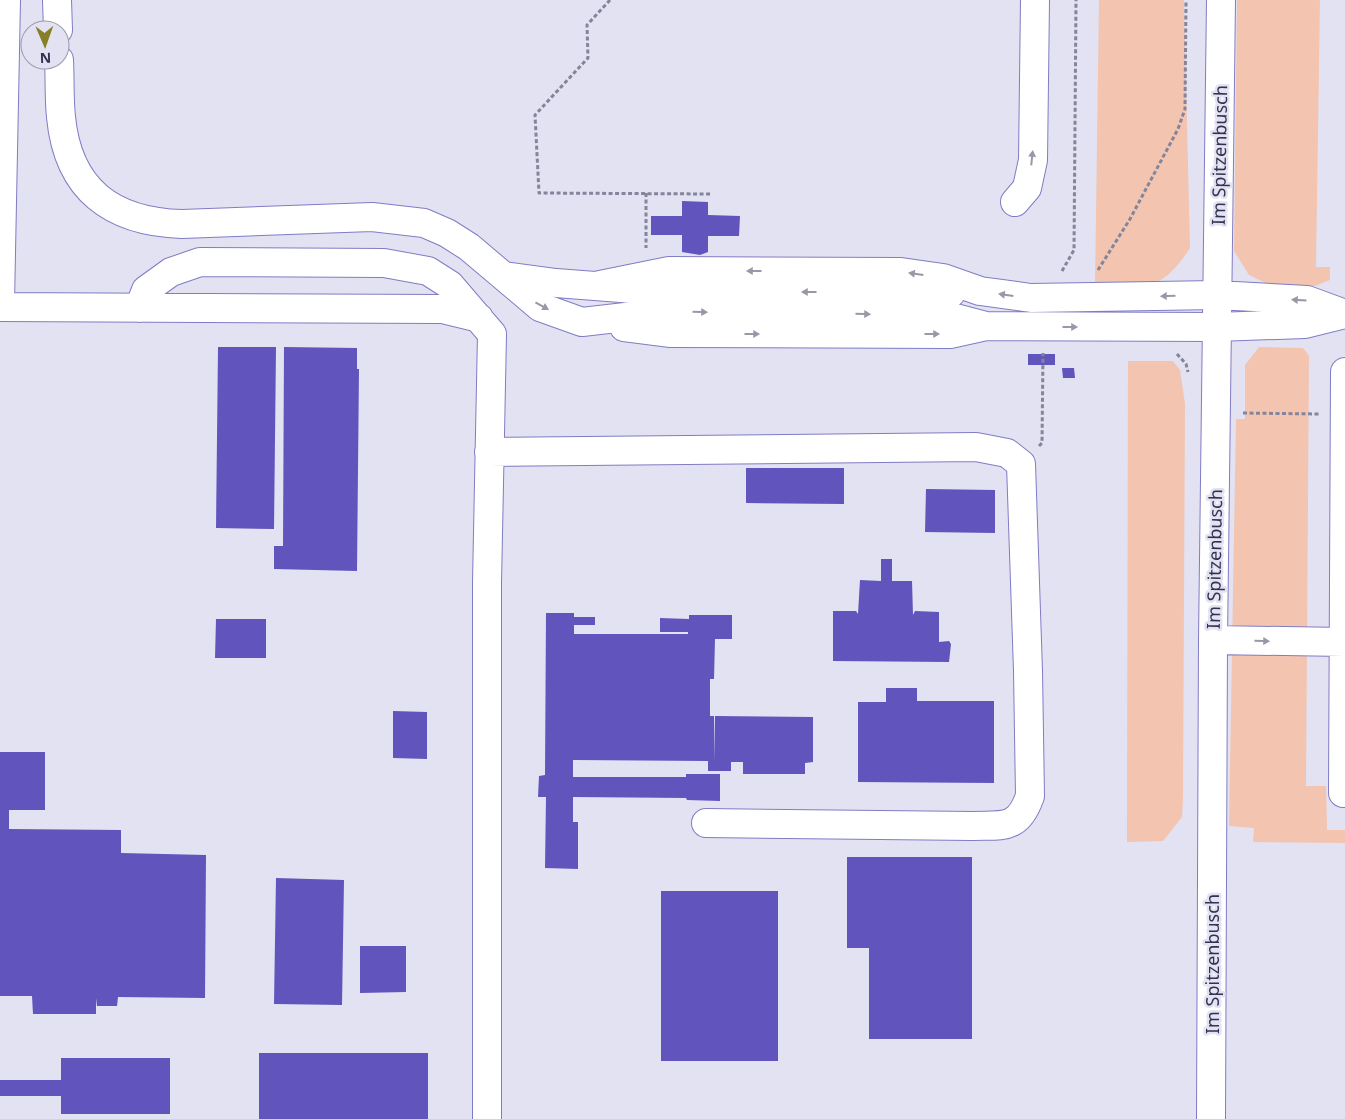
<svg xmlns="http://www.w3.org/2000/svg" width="1345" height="1119" font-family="'Noto Sans',sans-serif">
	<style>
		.green { fill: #f3c4af }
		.building { fill: #6154bc }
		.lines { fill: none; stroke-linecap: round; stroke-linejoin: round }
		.minor-casing { stroke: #807cc4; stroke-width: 30 }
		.path { stroke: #84849b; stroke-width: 3; stroke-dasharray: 4 2.5; stroke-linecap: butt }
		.minor { stroke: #fff; stroke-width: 28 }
		.oneway { fill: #9898a7 }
		.labels { text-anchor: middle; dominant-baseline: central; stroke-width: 5; stroke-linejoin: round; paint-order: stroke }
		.street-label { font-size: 18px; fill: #32314f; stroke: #e2e2f2 }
	</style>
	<rect width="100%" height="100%" fill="#e2e2f2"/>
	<path class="green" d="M1099,0H1184L1190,248C1161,293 1144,287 1095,288Z
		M1237,0H1320L1316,267H1330V280L1307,289L1274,287L1249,275L1234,251Z
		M1259,347L1303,348L1309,356L1306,786H1326L1327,830H1345V843L1253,842L1254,828L1229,826L1236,419H1245V365Z
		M1128,361H1173L1180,370L1185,404L1183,797L1182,817L1163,841L1127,842Z"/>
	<path class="building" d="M682,201L708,202V215L740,216L739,236H708V252L700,255L682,252V235H651V216H682Z
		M218,347H276L274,529L216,528Z
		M284,347L357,348V369H359L357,571L274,569V546H283Z
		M1028,354H1055V365H1028Z
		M1062,368H1074L1075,378H1063Z
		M746,468H844V504L746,503Z
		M926,489L995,490V533L925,532Z
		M881,559H892V581H912L913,615L915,611L939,612V642L949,641L951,644L949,662L833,661V611H856L858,614L860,580L881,581Z
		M546,613H574V617H595V625H574V634H688V632H660V618L689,619V615H732V639H715L714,679H710V716H714V762L715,716L813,717V762L805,763V774H743V762H731V771H708V761L573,760V777H686V774H720V801L687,800L686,798L573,797V822H578V869L545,868L546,797H538L539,776L545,775Z
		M216,619H266V658H215Z
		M886,688H917V701H994V783L858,782V702H886Z
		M393,711L427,712V759L393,758Z
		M0,752H45V810H9V829L121,830V853L206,855L205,998L118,997L117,1006H97L96,998V1014H33L32,996H0Z
		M847,857H972V1039H869V948H847Z
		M276,878L344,880L342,1005L274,1004Z
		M661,891H778V1061H661Z
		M360,946H406V992L360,993Z
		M259,1053H428V1119H259Z
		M61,1058H170V1114H61V1096H0V1080H61Z"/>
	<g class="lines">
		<g class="minor-casing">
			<path id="minor" d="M57,0L58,30
				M59,60C60,79 59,99 61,117C68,190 112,222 182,224L372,217L424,223L447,233L469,247L540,307L582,322L669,312L944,315L986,326
				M1015,202L1027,188L1033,160L1035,0
				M504,276L556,283L673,292L951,293
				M600,285L669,271L901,272L943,278L980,291L1031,298L1217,295L1307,300L1345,314
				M0,303L6,0
				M0,307L442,309L479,318
				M139,308L146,290L171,272L200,262L384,263L428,271L450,285L492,334L487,583V1119
				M624,327L671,333L950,334L986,326L1216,327L1305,324L1345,314
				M1345,372L1343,793H1345
				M489,452L976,447L1007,453L1021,464L1028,671L1030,796C1018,830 1004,825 973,826L706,823
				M1213,640L1344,642
				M1211,1119L1213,640L1221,0"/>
		</g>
		<path class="path" d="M610,0L587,25L588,58L535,115L539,193L712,194
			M646,193V248
			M1098,270L1130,219L1178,129L1185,109L1186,0
			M1062,271L1074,250L1076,0
			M1177,354L1186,364L1188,372
			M1243,413L1319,414
			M1039,446L1042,443L1043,353"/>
		<use href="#minor" class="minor"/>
	</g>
	<defs><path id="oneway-solid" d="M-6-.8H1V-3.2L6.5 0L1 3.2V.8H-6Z" transform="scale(1.25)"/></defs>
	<g class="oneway">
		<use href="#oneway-solid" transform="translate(1032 158) rotate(-84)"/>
		<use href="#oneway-solid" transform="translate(754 271) rotate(-180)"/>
		<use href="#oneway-solid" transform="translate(916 274) rotate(-172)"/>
		<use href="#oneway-solid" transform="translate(809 292) rotate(-180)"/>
		<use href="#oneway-solid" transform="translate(1006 295) rotate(-172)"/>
		<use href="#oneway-solid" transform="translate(1168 296) rotate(179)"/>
		<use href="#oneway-solid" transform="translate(1299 300) rotate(-176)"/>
		<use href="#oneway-solid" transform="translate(542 306) rotate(29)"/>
		<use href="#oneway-solid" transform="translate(700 312) rotate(1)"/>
		<use href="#oneway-solid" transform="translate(863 314) rotate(1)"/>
		<use href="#oneway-solid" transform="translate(1070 327)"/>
		<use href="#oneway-solid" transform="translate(752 334)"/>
		<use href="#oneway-solid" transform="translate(932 334)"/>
		<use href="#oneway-solid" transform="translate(1262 641) rotate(1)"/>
	</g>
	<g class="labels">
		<g class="street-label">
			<text transform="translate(1219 155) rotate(-89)">Im Spitzenbusch</text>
			<text transform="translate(1214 559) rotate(-89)">Im Spitzenbusch</text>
			<text transform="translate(1212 964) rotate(-90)">Im Spitzenbusch</text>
		</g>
	</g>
	<g transform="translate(45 45) rotate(178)"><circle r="24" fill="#e2e2f2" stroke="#9c9bb1"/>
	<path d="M0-4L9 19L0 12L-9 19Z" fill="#867f26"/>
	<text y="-8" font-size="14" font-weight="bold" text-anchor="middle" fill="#32314f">N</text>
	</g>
</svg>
